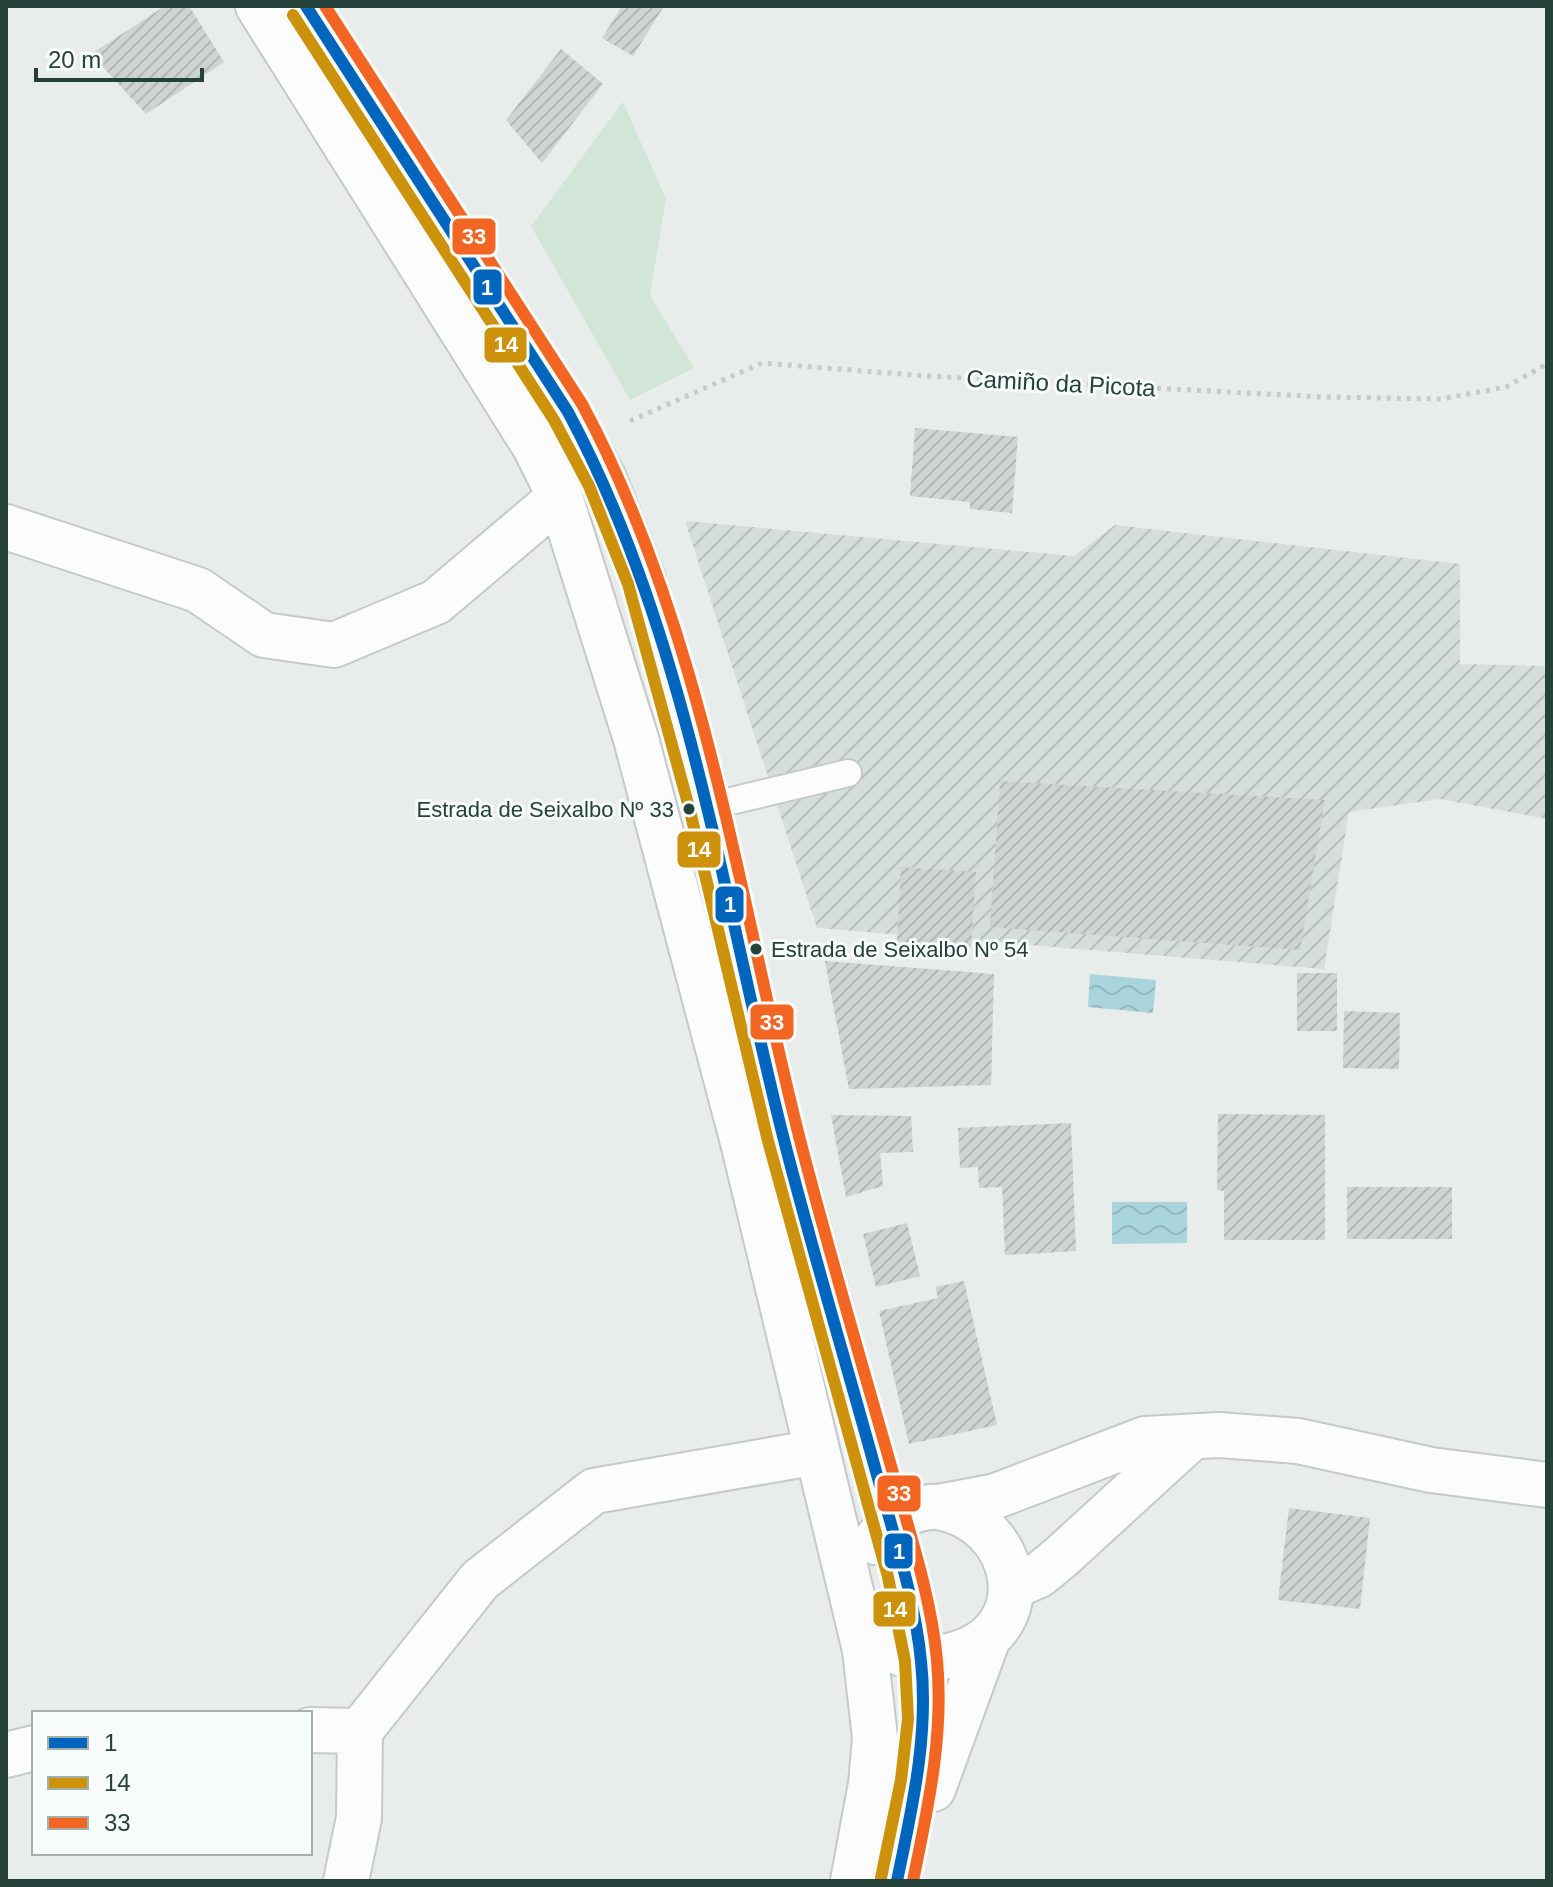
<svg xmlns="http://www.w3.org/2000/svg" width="1553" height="1887" font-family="Helvetica,sans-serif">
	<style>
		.industrial { fill: url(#industrial-furrows) }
		.green { fill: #d1e6d8 }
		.water { fill: url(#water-waves) }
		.building { fill: url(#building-hatch) }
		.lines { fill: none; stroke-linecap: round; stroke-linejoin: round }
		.service-casing { stroke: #c5cac8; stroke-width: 30 }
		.minor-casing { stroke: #c5cac8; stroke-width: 48 }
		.tertiary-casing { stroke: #c5cac8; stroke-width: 48 }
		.path { stroke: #c3ccca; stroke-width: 5; stroke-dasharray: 4 6; stroke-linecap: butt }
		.service { stroke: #fcfcfc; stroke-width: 26 }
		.minor { stroke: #fcfcfc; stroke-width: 44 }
		.tertiary { stroke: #fcfcfc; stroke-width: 44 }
		.bus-1-casing { stroke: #f7fbf9; stroke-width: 18 }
		.bus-2-casing { stroke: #f7fbf9; stroke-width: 18 }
		.bus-3-casing { stroke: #f7fbf9; stroke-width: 18 }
		.bus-1 { stroke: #0065bd; stroke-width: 12 }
		.bus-2 { stroke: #cd920c; stroke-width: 12 }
		.bus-3 { stroke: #f26522; stroke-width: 12 }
		.bus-dot { fill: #24423a; stroke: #f7fbf9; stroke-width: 3 }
		.labels { text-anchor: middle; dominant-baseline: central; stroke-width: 6; stroke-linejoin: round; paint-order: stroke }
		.bus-label { font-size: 22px; fill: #24423a; stroke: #f7fbf9; text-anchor: end }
		.street-label { font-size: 24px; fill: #24423a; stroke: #f7fbf9 }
		.line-badge { stroke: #f7fbf9; stroke-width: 3 }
		.badge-label { font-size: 22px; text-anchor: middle; font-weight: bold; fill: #fff }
	</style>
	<defs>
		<pattern id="industrial-furrows" width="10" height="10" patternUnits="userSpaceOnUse" patternTransform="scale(2)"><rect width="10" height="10" fill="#d6dedb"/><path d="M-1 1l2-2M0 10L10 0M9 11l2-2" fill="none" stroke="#b8c0bd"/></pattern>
		<pattern id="water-waves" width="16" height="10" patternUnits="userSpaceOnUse" patternTransform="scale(2)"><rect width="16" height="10" fill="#a9d4db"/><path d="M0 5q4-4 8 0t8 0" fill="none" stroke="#91b7bd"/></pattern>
		<pattern id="building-hatch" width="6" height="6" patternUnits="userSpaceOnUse" patternTransform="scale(2)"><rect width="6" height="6" fill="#cfd4d2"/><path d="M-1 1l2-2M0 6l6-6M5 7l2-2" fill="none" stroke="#b2b7b5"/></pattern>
	</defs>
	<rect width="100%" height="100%" fill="#e8edeb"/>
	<path class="industrial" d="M685,521L1074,556L1115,525L1460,564V664L1547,666V819L1440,799L1349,812L1324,969L817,928Z"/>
	<path class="green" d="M623,102L666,199L650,295L694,368L630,400L531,226Z"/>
	<path class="water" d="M1090,974L1156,980L1153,1013L1088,1007Z
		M1112,1202H1187V1243L1112,1244Z"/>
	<path class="building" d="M165,6H189L224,62L146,114L91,54Z
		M622,6H664L633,56L602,38Z
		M561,49L603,84L542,163L506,120Z
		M915,428L1018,437L1012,513L970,509V502L910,496Z
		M1000,781L1325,800L1300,950L990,927Z
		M901,867L976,872L971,948L897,942Z
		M825,961L994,974L991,1085L849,1089Z
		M1297,973H1337V1031H1297Z
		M1344,1011L1400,1013L1399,1069L1343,1068Z
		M1218,1114L1325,1115V1240H1224V1191L1217,1190Z
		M831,1115L911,1116L913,1152L880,1153L883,1186L846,1197Z
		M1071,1123L1076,1251L1005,1255L1002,1187L979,1188L978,1167L960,1168L958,1128Z
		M1347,1187H1452V1239H1347Z
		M907,1223L920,1276L876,1287L863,1234Z
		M964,1281L997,1425L909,1444L879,1311L938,1298L935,1287Z
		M1289,1508L1370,1518L1360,1609L1278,1600Z"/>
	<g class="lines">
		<g class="service-casing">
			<path id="service" d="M706,807L848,773"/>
		</g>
		<g class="minor-casing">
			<path id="minor" d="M6,527L198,590L264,635L334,645L436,602L560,497
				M938,1507L996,1496L1145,1439L1219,1435L1298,1441L1431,1470L1547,1485
				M1014,1586L1039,1575L1061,1557L1191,1438
				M310,1730L360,1731L480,1580L594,1491L817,1452
				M6,1755L34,1748
				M346,1881L359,1818L360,1731"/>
		</g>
		<g class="tertiary-casing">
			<path id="tertiary" d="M258,6L534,445L560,497L636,739L744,1146L865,1650L875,1738L871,1784L853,1881
				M306,6L568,412L604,479L643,579L706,807L783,1137L904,1573L921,1659L924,1720L917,1782L897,1881
				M875,1542L891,1519C905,1514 923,1505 938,1507C1019,1520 1044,1632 952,1655C932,1660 910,1661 893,1649
				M933,1789L987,1641"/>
		</g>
		<path class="path" d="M630,421L762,363L926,376L1323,397L1441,399L1506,387L1547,364"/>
		<use href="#service" class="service"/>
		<use href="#minor" class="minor"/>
		<use href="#tertiary" class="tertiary"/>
		<g class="bus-1-casing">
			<path id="bus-1" d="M306,6L568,412C686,632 722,895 783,1136C812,1250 846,1362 877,1475C894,1536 915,1599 921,1661C929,1736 912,1808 897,1881"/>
		</g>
		<g class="bus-2-casing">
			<path id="bus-2" d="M293,15L554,420L589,486L628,584L690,811L768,1141L888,1577L905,1661L908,1719L901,1780L881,1878"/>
		</g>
		<g class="bus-3-casing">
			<path id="bus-3" d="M325,6L582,404C702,627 737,889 798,1132C827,1246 861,1360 893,1473C910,1534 931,1597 937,1660C944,1736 928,1807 913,1881"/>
		</g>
		<use href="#bus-1" class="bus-1"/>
		<use href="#bus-2" class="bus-2"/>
		<use href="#bus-3" class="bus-3"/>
	</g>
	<g class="bus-dot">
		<circle cx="689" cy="809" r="7"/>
		<circle cx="756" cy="949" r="7"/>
	</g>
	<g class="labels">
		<g class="bus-label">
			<text x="674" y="809">Estrada de Seixalbo Nº 33</text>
			<text x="771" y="949" text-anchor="start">Estrada de Seixalbo Nº 54</text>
		</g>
		<g class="street-label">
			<text transform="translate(1061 383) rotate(3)">Camiño da Picota</text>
		</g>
	</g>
	<g class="line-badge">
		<rect x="451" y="217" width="46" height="39" rx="8" fill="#f26522"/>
		<rect x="472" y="268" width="31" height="38" rx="8" fill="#0065bd"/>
		<rect x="483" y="326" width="45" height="38" rx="8" fill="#cd920c"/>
		<rect x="676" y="830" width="46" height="39" rx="8" fill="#cd920c"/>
		<rect x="714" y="885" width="31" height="39" rx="8" fill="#0065bd"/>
		<rect x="749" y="1003" width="46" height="38" rx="8" fill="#f26522"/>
		<rect x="876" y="1474" width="46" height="39" rx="8" fill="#f26522"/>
		<rect x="883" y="1532" width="31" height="38" rx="8" fill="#0065bd"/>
		<rect x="872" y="1590" width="45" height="38" rx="8" fill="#cd920c"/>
	</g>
	<g class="badge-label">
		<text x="474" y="244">33</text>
		<text x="487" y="295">1</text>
		<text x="506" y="352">14</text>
		<text x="699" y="857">14</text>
		<text x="730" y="912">1</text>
		<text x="772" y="1030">33</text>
		<text x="899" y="1501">33</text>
		<text x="899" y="1559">1</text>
		<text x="895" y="1617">14</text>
	</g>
	<rect width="1553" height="1887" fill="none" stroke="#24423a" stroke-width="16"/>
	<rect x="32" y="1711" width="280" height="144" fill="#f7fbf9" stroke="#a3b1ad" stroke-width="2"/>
	<rect x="48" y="1737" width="40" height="12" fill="#0065bd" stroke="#a3b1ad" stroke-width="2"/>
	<text x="104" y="1751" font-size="24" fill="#24423a">1</text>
	<rect x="48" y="1777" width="40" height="12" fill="#cd920c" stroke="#a3b1ad" stroke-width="2"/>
	<text x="104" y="1791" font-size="24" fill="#24423a">14</text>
	<rect x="48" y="1817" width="40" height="12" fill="#f26522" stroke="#a3b1ad" stroke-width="2"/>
	<text x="104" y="1831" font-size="24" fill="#24423a">33</text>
	<path d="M36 68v12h166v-12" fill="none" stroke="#24423a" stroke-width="4"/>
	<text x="48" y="68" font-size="24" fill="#24423a" stroke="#f7fbf9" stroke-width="6" paint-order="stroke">20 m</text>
</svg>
